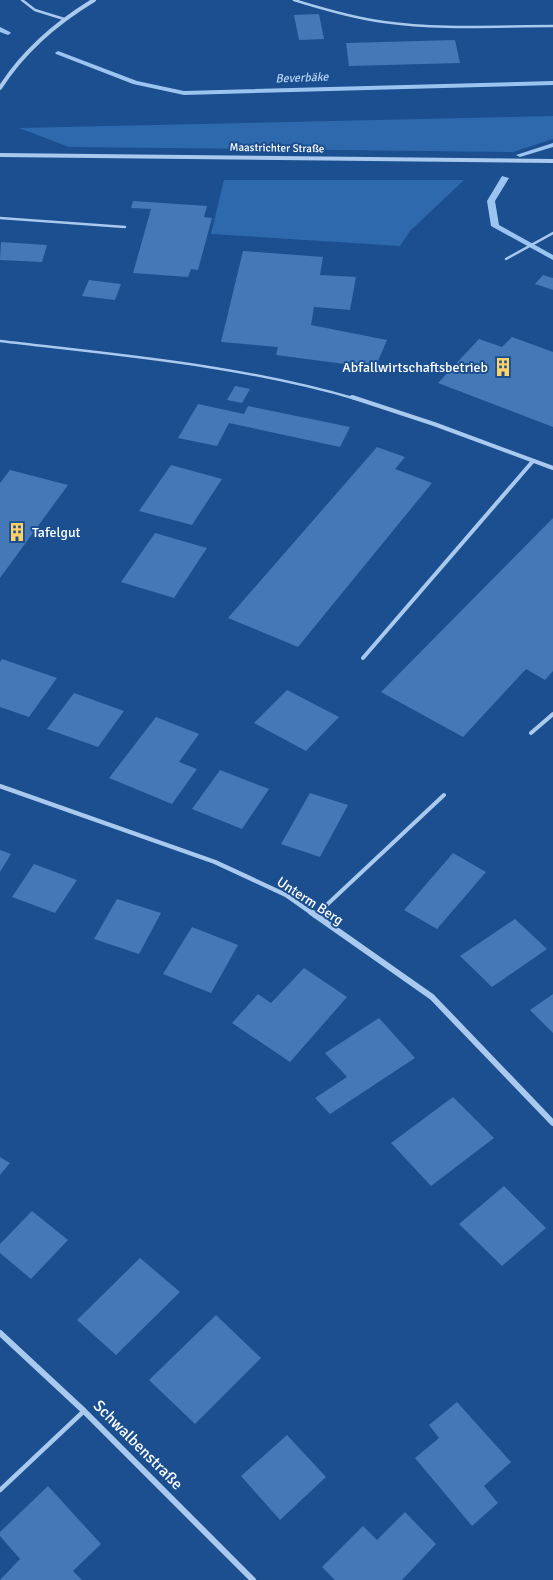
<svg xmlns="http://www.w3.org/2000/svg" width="553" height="1580" font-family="Signika,sans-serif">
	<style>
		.green { fill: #2e69ad }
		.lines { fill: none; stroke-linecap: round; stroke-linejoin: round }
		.stream { fill: #9cc4f0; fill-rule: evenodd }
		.building { fill: #4478b7 }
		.service-far2 { stroke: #a9c9ee; stroke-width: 2.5 }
		.service-far1 { stroke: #a9c9ee; stroke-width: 4 }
		.service { stroke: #a9c9ee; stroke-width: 4.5 }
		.minor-far2 { stroke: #a9c9ee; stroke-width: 4 }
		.minor-far1 { stroke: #a9c9ee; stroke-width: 4.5 }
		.minor { stroke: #a9c9ee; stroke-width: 6 }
		.tertiary { fill: #a9c9ee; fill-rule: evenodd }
		.labels { text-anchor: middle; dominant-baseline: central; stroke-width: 4; stroke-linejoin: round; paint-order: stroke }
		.far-street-label { font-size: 11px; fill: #fff; stroke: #1b4f8f }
		.far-water-label { font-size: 12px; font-style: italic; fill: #b5d3f5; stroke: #1b4f8f }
		.poi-label { font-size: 14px; fill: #fff; stroke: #1b4f8f; text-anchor: end }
		.street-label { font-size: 14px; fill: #fff; stroke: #1b4f8f }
		.near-street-label { font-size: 16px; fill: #fff; stroke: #1b4f8f }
	</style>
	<rect width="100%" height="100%" fill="#1b4f8f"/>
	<path class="green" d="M553,116V139L513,152L69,147L19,128Z
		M224,180H464L410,231L400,246L211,234Z"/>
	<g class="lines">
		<path class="stream" d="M0,27L10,32L11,33L8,35L0,32Z
			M58,51L137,81L184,91L553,81V85L184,95L133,84L56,54L55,53Z
			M553,143V147L520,157L516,155Z
			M502,176L509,178L495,201L499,225L553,255V260L491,226L487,201Z"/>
	</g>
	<path class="building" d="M319,14L324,39L299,40L294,15Z
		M455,40L460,63L349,66L346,43Z
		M133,201L207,206L204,217L212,218L198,270L191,269L188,277L133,273L151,209L131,208Z
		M1,242L47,245L42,262L0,260Z
		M243,251L323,257L320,275L356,277L350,310L314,307L311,325L387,340L375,368L276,355L278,347L221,342Z
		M543,275L553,278V290L535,284Z
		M89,280L121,284L115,300L82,296Z
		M512,337L553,352V427L438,383L479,339L502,347Z
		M235,386L250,389L242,403L227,400Z
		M198,404L244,414L248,406L350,427L340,447L229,423L217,446L178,438Z
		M377,447L405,457L395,469L432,483L298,647L228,618Z
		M171,465L222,479L192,525L139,511Z
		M10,470L68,485L0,578V483Z
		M553,518V671L545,680L526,669L463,737L381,692Z
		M155,533L207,548L174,598L121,582Z
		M2,659L57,678L29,717L0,707V662Z
		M287,690L339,717L306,751L254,723Z
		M74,693L124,711L98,747L47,729Z
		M156,717L199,734L179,762L197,769L172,804L109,778Z
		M220,770L269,789L242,829L192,809Z
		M310,793L348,805L320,857L281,844Z
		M0,850L11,854L0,872Z
		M453,853L486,872L437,929L404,910Z
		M34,864L77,880L55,913L12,897Z
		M117,899L161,913L139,954L94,939Z
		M515,919L547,949L492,987L460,956Z
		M192,927L238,945L211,993L163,974Z
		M304,968L347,997L290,1062L232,1023L258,994L271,1003Z
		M553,994V1033L530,1010Z
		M379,1018L415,1058L330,1114L315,1098L347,1077L325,1053Z
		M453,1097L494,1138L431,1186L391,1143Z
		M0,1157L10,1163L0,1175Z
		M504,1186L546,1228L502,1266L459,1224Z
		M32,1211L68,1240L31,1279L0,1253V1244Z
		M140,1258L180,1292L116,1355L77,1320Z
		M216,1315L261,1358L195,1424L149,1380Z
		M457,1402L511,1462L484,1486L498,1503L472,1526L415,1458L439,1438L429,1425Z
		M287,1435L326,1477L280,1520L241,1476Z
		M48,1486L101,1544L73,1571L82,1580H0L20,1559L0,1536V1532Z
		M405,1512L436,1544L402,1580H335L322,1567L363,1526L377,1540Z"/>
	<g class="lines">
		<path class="service-far2" d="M22,0L35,10L64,19
			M294,0C323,9 353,18 384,22C440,30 497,26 553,26
			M0,218L125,227
			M506,259L553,233
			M0,341C119,355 240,365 356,399"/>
		<path class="service-far1" d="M352,397L434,424L553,468
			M363,658L533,461
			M531,733L553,714
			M317,914L444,795"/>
		<path class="service" d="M315,916L319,912
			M0,1490L84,1411"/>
		<path class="minor-far2" d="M0,88C24,50 56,23 94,0"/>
		<path class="minor-far1" d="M0,786L215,862L286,895L313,914"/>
		<path class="minor" d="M311,912L432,997L553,1123
			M0,1333L84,1411L253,1580"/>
		<path class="tertiary" d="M0,153L553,159V163L0,157Z"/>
	</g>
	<defs>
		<g id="building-bare" transform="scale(1.5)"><path d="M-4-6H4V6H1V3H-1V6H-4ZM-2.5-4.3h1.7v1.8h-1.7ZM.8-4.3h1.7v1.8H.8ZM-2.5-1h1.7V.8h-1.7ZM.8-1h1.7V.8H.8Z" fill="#ffd166" stroke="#1b4f8f" stroke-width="2.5" paint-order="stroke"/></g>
	</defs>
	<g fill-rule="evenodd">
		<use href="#building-bare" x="503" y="367"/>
		<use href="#building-bare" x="17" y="532"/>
	</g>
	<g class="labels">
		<g class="far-street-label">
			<text transform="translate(277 148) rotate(1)">Maastrichter Straße</text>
		</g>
		<g class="far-water-label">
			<text transform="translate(302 78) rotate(-2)">Beverbäke</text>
		</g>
		<g class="poi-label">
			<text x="488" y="367">Abfallwirtschaftsbetrieb</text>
			<text x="32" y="532" text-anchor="start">Tafelgut</text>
		</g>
		<g class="street-label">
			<text transform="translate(310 901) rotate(33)">Unterm Berg</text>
		</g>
		<g class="near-street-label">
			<text transform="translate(138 1445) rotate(45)">Schwalbenstraße</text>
		</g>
	</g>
</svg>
